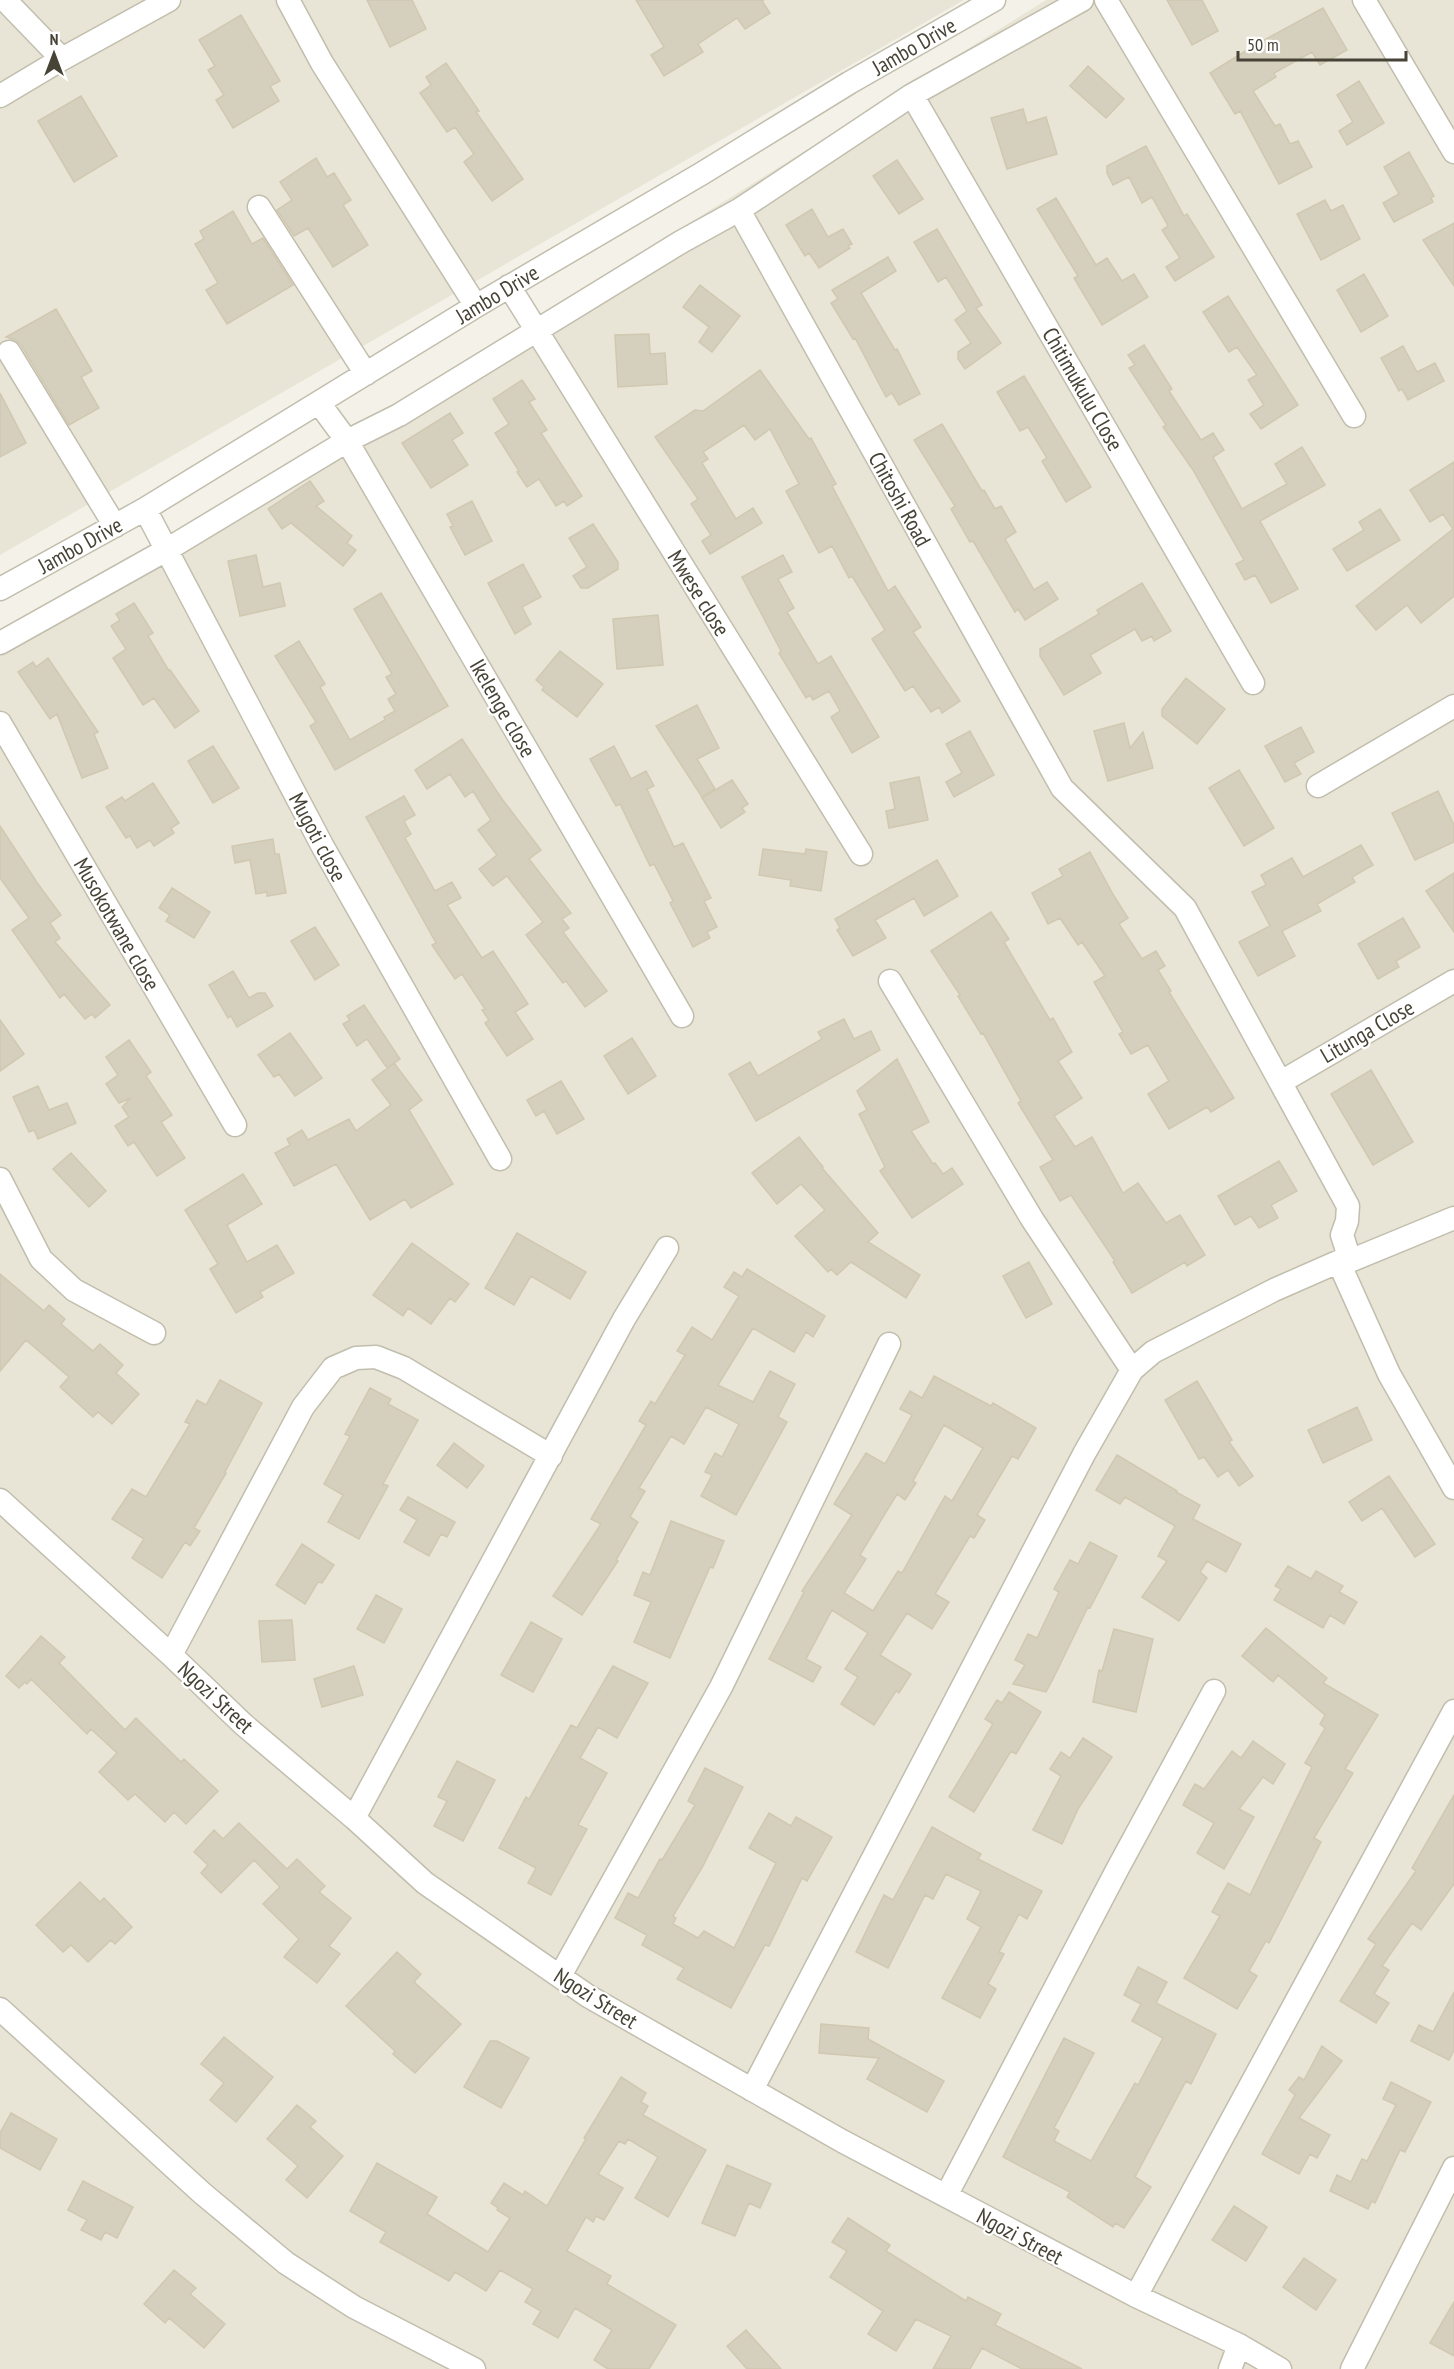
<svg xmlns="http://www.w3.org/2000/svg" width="1454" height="2369" font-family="'PT Sans Narrow',sans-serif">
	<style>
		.residential { fill: #e8e5d6 }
		.building { fill: #d5cfbd; stroke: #d0c8b0; stroke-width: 1.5; fill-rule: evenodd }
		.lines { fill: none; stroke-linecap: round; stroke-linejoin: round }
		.minor-casing { stroke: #c2bead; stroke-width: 25 }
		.minor { stroke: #fff; stroke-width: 22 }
		.labels { text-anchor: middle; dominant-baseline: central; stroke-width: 4.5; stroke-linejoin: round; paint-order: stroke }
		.street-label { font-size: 22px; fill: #474336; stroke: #fff }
	</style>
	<rect width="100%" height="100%" fill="#f4f2e8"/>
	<path class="residential" d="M0,0H964L0,555Z
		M1046,0H1454V2369H0V646L520,329Z"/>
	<path class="building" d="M367,0H412L426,29L390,47Z
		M636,0H764L762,1L770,13L745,29L737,18L698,44L703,52L664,76L651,55L664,47Z
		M1167,0H1202L1218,31L1192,45Z
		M1323,8L1347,50L1320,65L1312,52L1274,73L1276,77L1253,91L1275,126L1280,124L1290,144L1298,141L1312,167L1279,184L1240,111L1235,114L1210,73L1255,45Z
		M241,15L280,81L270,86L279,101L233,128L216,100L224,95L208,70L215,66L199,40Z
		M446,63L479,111L476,112L523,179L492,201L464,162L474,154L455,127L447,132L420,93L431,85L426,77Z
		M1088,66L1124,99L1106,118L1070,86Z
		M1359,81L1384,123L1347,145L1339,131L1353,122L1337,95Z
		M81,96L117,156L74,182L38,121Z
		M1023,109L1027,123L1046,117L1057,154L1007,169L991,118Z
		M1146,146L1184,216L1187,214L1214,257L1175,281L1166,267L1180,258L1162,230L1168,226L1152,197L1142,203L1129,177L1113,185L1107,173V166Z
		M1409,152L1434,196L1431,198L1433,202L1394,222L1383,203L1399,194L1384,167Z
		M316,158L327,177L334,173L351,200L343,205L368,245L333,267L308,228L294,236L277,210L292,200L280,182Z
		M897,160L923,199L899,214L873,176Z
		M1056,198L1096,265L1107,258L1122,281L1134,274L1148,297L1102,325L1074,278L1078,276L1037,209Z
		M1325,200L1331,211L1343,205L1360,239L1321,260L1297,214Z
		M812,209L828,237L843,229L852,244L848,246L850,248L819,268L809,253L805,256L786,225Z
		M233,211L252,244L263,238L293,285L227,324L206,290L218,283L195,244L204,239L200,231Z
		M1454,223V286L1423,240Z
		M937,229L982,305L976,308L1001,343L965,369L958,359V352L971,343L955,320L967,311L946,277L938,282L914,242Z
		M888,257L896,271L861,293L895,350L897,349L920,394L899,405L892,393L886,397L855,338L853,339L831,303L838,299L832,290Z
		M1364,274L1388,316L1361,332L1337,290Z
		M700,285L740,316L712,352L699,342L709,327L683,307Z
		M1228,296L1298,405L1261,429L1250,414L1264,405L1248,380L1257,375L1237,347L1229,352L1203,312Z
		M56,309L92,371L81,377L99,408L69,425L21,345L16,340L6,337Z
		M649,334L650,354L665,353L667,384L618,387L615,335Z
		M1144,345L1172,389L1169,391L1201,440L1213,433L1224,450L1213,457L1242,509L1287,484L1275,464L1302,447L1325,485L1260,521L1298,589L1271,603L1255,575L1245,580L1236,564L1244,560L1193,470L1163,427L1166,425L1129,368L1135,365L1128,355Z
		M1403,346L1417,372L1435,363L1444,381L1408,400L1402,389L1399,391L1381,358Z
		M760,370L809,439L811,438L836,484L832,486L888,591L895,586L921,627L913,632L960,701L942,713L939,707L931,712L913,686L905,691L872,639L885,630L852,576L849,578L832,546L819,553L786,491L799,484L770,429L755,440L744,425L703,452L708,459L702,463L736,519L753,508L762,523L710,554L702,541L711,535L691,504L698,499L655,437L695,410L703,411Z
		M1024,376L1091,487L1066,502L1042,461L1047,458L1028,427L1020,431L997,392Z
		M522,380L535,399L529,402L547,430L541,433L582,496L567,506L564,501L556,506L539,479L527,487L517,472L519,471L495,433L509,424L493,399Z
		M0,393L26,443L0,457Z
		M450,413L463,433L452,440L468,465L431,488L402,443Z
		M942,424L982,491L984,490L995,509L1001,506L1016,532L1005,539L1034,590L1047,582L1058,599L1025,620L1018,609L1015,612L973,541L970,542L951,509L955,506L914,440Z
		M1454,462V596L1421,623L1407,605L1376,630L1356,606L1453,529L1443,514L1430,522L1410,490Z
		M310,481L324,501L316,506L352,536L347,543L356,550L343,566L291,523L282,529L268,509Z
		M472,501L492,541L465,555L450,527L453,526L447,514Z
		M1380,509L1400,540L1347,571L1333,549L1364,530L1359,522Z
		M593,524L618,562V569L588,588H581L573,576L587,567L569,538Z
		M256,555L263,587L280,583L285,606L240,616L228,561Z
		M783,555L792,572L778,579L794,608L787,612L818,664L831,656L879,737L852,753L831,717L840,711L829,691L813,700L810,695L806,698L779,653L781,651L742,577Z
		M523,564L541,597L522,607L531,624L515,634L488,583Z
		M1142,583L1171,631L1154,641L1152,636L1142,641L1135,629L1090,655L1101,673L1064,695L1040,656V649L1099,614L1097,610Z
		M381,593L448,706L335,770L310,726L316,722L275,656L299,641L325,684L320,687L350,740L385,720L384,717L395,711L388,699L396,694L386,677L392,674L354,609Z
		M134,603L153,633L148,636L169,671L170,670L199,711L175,728L154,698L143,705L113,658L126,649L111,626L120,620L116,614Z
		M658,615L663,665L617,669L613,619Z
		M560,651L603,684L577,717L542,690L544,687L536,680Z
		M48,658L98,732L94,734L108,768L82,778L57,714L50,719L18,672L33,662L36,667Z
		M1186,678L1225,709L1197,744L1162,716V709Z
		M697,705L719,748L697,759L715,789L702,797L656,726Z
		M1124,723L1130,748L1143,732L1153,768L1108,781L1094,731Z
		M1301,727L1314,752L1294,763L1301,774L1285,782L1265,746Z
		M970,731L994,775L954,797L946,782L962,773L946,744Z
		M462,739L502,799L541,850L529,859L571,913L562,919L569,928L563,932L607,991L585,1007L566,981L563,983L526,935L543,922L507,876L493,886L479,869L497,855L478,830L491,820L473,791L465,797L450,774L427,789L415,770Z
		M213,746L239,788L213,803L188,761Z
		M614,746L631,779L646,771L654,786L647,789L674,847L683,843L711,898L704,901L717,927L707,932L710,938L693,947L670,903L673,901L654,864L650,866L620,804L616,806L590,759Z
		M1239,770L1274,828L1244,846L1209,788Z
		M919,777L928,820L889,828L886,811L895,809L890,783Z
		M732,780L748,804L742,808L745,812L721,828L702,798Z
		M153,783L179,823L171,828L174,833L154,846L150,840L137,848L130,836L126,838L106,807L122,797L125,801Z
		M1438,791L1454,825V842L1415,860L1392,813Z
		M404,796L415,815L404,821L411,834L405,838L435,891L452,882L461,898L447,905L482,958L493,951L528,1004L515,1012L533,1039L507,1056L485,1023L489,1020L482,1010L485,1009L462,974L455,979L432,945L436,943L366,817Z
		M0,826L38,884L61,915L50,923L60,938L55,942L110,1005L95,1018L92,1014L85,1019L64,994L60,998L12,930L29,918L0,878Z
		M273,839L275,854H279L286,893L267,896V892L256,894L250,860L235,863L232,846Z
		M1361,845L1373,865L1352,877L1355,882L1317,904L1321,911L1282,931L1295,956L1258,976L1239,942L1270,926L1252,892L1266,885L1261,875L1292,858L1303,877Z
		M763,849L805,854L806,849L827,852L821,891L790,886L791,880L759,875Z
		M1090,852L1114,896L1128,918L1119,924L1142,959L1156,951L1165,966L1158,970L1171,991L1169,992L1234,1098L1211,1112L1207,1107L1169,1129L1148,1094L1169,1081L1148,1045L1131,1054L1119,1034L1123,1032L1094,982L1105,976L1082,942L1078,945L1060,918L1048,924L1032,893L1063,876L1059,869Z
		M937,860L958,896L924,916L914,898L875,920L886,938L853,956L837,930L840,928L835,919Z
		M1454,873V932L1426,891Z
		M172,888L210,912L194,938L166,921L170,915L159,908Z
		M991,912L1009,939L1004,942L1050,1020L1053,1018L1072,1052L1058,1061L1082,1098L1054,1116L1075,1147L1092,1137L1123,1193L1138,1183L1166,1223L1180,1215L1205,1255L1187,1266L1185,1262L1132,1293L1113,1262L1115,1261L1071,1195L1060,1201L1040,1167L1053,1160L1018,1103L1021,1101L983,1033L981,1034L958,996L960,995L931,951Z
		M1403,918L1420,947L1396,961L1399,967L1378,979L1358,944Z
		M315,927L339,965L315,980L291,941Z
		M233,971L249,998L258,993H265L273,1006L237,1027L231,1016L228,1018L209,985Z
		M364,1005L400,1059L387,1068L367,1039L357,1046L343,1024L350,1020L347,1016Z
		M844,1019L854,1039L871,1031L880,1050L756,1121L729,1074L750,1062L758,1076L822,1039L818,1032Z
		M0,1020L24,1054L0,1071Z
		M290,1033L322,1078L295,1096L279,1074L274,1077L258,1055Z
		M632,1038L656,1076L628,1094L604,1056Z
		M129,1040L151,1072L146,1076L172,1115L161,1122L185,1158L157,1176L134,1142L128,1146L115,1126L129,1117L122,1107L131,1098L119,1103L106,1084L118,1075L106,1057Z
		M897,1059L929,1122L911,1131L933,1164L935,1163L943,1174L952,1168L963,1184L912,1218L880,1171L885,1167L859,1114L867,1110L857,1091Z
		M394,1063L422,1100L409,1110L453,1184L411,1208L405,1199L370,1220L336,1164L294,1186L275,1153L290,1145L287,1139L302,1130L308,1140L349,1119L356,1131L391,1105L372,1080Z
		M1371,1070L1413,1142L1373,1165L1331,1094Z
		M561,1081L584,1119L557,1134L544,1111L536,1116L527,1100Z
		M38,1086L49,1110L67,1103L76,1123L38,1139L34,1130L29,1132L13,1097Z
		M799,1137L823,1167L822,1168L878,1233L868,1242L920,1275L906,1298L851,1262L837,1275L831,1269L828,1272L795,1236L825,1210L801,1184L777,1204L752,1173Z
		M71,1153L106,1191L89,1207L53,1169Z
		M1279,1161L1297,1191L1271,1205L1278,1218L1259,1228L1251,1216L1235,1225L1218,1196Z
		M243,1174L262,1204L227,1225L247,1262L277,1245L294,1273L260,1292L263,1297L236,1313L210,1269L218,1264L185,1210Z
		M517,1233L586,1272L570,1299L531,1276L514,1305L485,1288Z
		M412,1243L469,1284L455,1302L450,1298L431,1324L408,1308L403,1316L373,1295Z
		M1029,1262L1052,1304L1026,1318L1003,1276Z
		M747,1269L825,1316L813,1337L806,1332L794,1352L753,1328L718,1385L753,1402L770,1371L795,1384L778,1417L787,1422L736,1515L701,1496L712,1475L705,1472L715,1453L722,1457L739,1424L706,1407L684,1444L671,1436L639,1488L645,1491L630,1517L638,1522L616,1560L618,1561L582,1615L553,1596L601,1524L591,1519L646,1425L639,1421L651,1401L655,1404L685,1355L677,1351L692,1327L712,1340L739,1296L724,1287L734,1272L742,1277Z
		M0,1274L44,1311L49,1305L65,1319L61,1324L93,1351L100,1344L123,1365L116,1373L139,1394L112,1424L98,1412L93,1417L60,1387L69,1377L26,1340L0,1371Z
		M934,1376L991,1406L993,1403L1036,1428L1018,1459L1012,1456L977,1515L985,1520L974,1538L970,1536L935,1594L949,1602L932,1629L907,1613L880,1655L911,1674L899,1693L896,1691L874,1725L841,1704L858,1677L845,1669L868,1633L832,1610L806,1659L821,1667L813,1682L769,1659L804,1592L802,1591L852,1515L834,1504L866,1453L885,1464L912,1415L900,1409L910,1391L922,1398ZM944,1425L983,1448L952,1501L945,1496L902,1573L898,1571L873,1611L844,1593L866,1559L860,1555L897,1494L905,1500L916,1483L913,1481Z
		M220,1380L262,1403L225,1472L226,1473L194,1528L200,1531L190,1546L185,1542L162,1578L132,1558L144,1539L112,1519L132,1489L146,1497L190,1424L185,1422L197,1400L206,1405Z
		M1197,1381L1232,1440L1229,1442L1253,1476L1239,1486L1228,1470L1218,1477L1204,1457L1199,1459L1165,1400Z
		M370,1388L391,1399L388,1404L418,1420L383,1484L388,1486L359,1539L328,1522L343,1495L324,1484L350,1436L345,1434Z
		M1357,1407L1372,1440L1323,1463L1308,1430Z
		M454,1443L484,1466L467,1488L437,1465Z
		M1117,1455L1177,1491L1176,1492L1200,1505L1193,1519L1241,1544L1226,1572L1207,1561L1200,1572L1207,1578L1179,1621L1142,1597L1167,1561L1158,1556L1175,1526L1125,1497L1120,1504L1096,1490Z
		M1389,1476L1435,1544L1415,1557L1382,1508L1362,1521L1349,1502Z
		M408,1497L455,1522L447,1537L441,1534L429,1556L404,1542L417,1520L400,1510Z
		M671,1521L724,1541L713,1568L710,1567L670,1658L634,1642L651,1602L634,1595L643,1572L650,1575Z
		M1090,1542L1117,1556L1090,1608L1088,1607L1053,1679L1046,1692L1013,1684L1025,1665L1015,1660L1028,1634L1037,1638L1059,1592L1054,1589L1070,1560L1078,1564Z
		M302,1544L334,1565L322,1583L318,1582L305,1604L276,1585Z
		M1288,1566L1311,1579L1316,1571L1343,1586L1339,1592L1357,1602L1344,1624L1330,1615L1323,1628L1274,1600L1281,1589L1275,1586Z
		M376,1595L402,1609L384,1643L357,1629Z
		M292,1620L295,1660L262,1662L259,1621Z
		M531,1622L562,1639L533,1692L501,1675Z
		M1266,1628L1327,1678L1323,1683L1378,1715L1345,1769L1353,1773L1314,1838L1321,1842L1269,1943L1266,1941L1249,1971L1257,1976L1237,2009L1184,1978L1220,1916L1212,1912L1228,1883L1250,1895L1312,1767L1305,1763L1325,1728L1320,1724L1325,1715L1278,1675L1273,1682L1242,1656Z
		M1114,1629L1153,1639L1136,1712L1093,1702L1099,1670L1102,1671Z
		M41,1636L65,1657L59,1663L125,1730L136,1718L181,1762L184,1759L218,1791L186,1824L174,1812L165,1822L135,1794L128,1800L99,1772L117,1753L91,1729L87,1734L31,1679L27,1684L25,1682L19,1688L6,1676Z
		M354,1666L363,1695L322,1707L314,1679Z
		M613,1666L648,1683L617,1738L598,1727L580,1758L607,1773L578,1825L587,1829L551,1895L528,1883L536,1868L499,1848L526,1797L529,1799L571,1725L577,1728Z
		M1009,1692L1041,1712L1016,1754L1011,1751L974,1812L949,1797L993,1724L985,1719L997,1700L1002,1703Z
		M1083,1738L1112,1757L1078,1809L1062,1844L1033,1830L1061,1776L1050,1769L1061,1752L1070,1758Z
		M1253,1741L1285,1764L1273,1784L1263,1777L1239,1809L1254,1817L1224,1869L1197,1853L1214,1823L1183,1805L1195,1784L1204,1789L1232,1751L1241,1758Z
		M457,1761L495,1780L463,1841L434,1826L447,1801L438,1797Z
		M705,1768L743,1787L703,1866L673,1916L676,1918L673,1924L698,1938L704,1931L734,1948L776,1863L749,1848L769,1813L791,1826L796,1817L832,1837L807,1881L802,1878L769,1946L765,1945L731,2008L677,1979L684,1968L642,1945L647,1935L615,1918L628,1893L638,1898L660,1859L662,1860L695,1805L688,1801Z
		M1454,1795V1884L1421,1930L1412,1923L1382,1966L1389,1970L1374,1994L1389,2003L1376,2023L1340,2001L1376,1944L1368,1939L1416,1871L1412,1868Z
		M239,1823L287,1869L297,1859L325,1886L319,1892L351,1918L329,1946L340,1954L317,1983L284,1957L299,1939L263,1904L280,1887L254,1860L221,1893L201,1873L208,1865L194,1852L214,1830L223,1839Z
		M932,1827L981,1854L978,1859L1042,1891L1027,1919L1019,1914L999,1952L1004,1954L988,1984L996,1989L980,2018L942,1998L981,1927L967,1919L981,1891L946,1874L933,1899L925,1895L888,1968L856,1952L884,1895L893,1900Z
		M80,1882L100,1902L104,1898L132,1927L115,1944L111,1940L88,1962L71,1945L63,1952L36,1925Z
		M397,1952L421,1974L414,1982L461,2024L415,2073L393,2054L395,2051L346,2006Z
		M1138,1967L1167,1982L1156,2003L1216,2034L1191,2084L1186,2081L1135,2177L1151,2187L1124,2228L1115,2223L1113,2227L1067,2197L1070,2192L1003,2157L1064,2038L1094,2053L1054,2128L1059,2131L1054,2141L1091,2161L1135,2083L1138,2085L1163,2038L1132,2021L1141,2004L1124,1995Z
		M1454,1992V2050L1449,2060L1411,2041L1419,2025L1433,2032Z
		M821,2024L869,2028L868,2039L944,2081L927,2112L867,2079L879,2058L819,2053Z
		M224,2037L273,2077L236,2122L210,2100L224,2083L201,2064Z
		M490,2041H497L529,2058L501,2108L464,2087Z
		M1322,2046L1342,2061L1299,2118L1330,2135L1317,2158L1310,2154L1299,2174L1262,2154L1295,2095L1289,2090L1299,2077L1304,2080Z
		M621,2077L646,2093L641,2102L648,2106L643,2115L706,2150L668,2217L635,2198L658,2157L628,2139L625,2144L619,2141L598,2174L623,2188L604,2220L596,2216L593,2222L586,2217L567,2251L611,2276L607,2284L676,2325L649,2369H608L594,2360L612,2330L575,2308L558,2338L533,2324L541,2311L525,2302L533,2289L500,2270L486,2291L455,2272L449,2281L380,2242L386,2232L350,2211L377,2163L437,2197L427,2214L488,2252L510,2218L497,2210L498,2208L491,2203L504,2183L523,2195L525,2191L547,2206L586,2139L584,2138Z
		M1391,2082L1431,2102L1405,2152L1400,2150L1375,2203L1372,2201L1368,2209L1330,2191L1337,2175L1351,2182L1362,2159L1367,2161L1396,2105L1383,2099Z
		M297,2105L316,2121L310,2127L343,2156L307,2198L286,2180L298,2166L267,2139Z
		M11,2113L57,2139L40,2170L0,2148V2133Z
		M727,2165L771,2184L760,2208L749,2203L735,2236L702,2223Z
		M83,2181L133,2207L117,2238L105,2232L101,2240L81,2230L87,2220L68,2210Z
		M1234,2206L1267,2227L1246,2261L1212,2240Z
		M848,2218L890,2245L886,2251L966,2301L968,2297L1001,2314L995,2325L1082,2369H1022L982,2348L970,2369H933L951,2336L916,2319L896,2351L868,2334L883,2311L830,2277L847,2251L832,2242Z
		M1304,2258L1336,2280L1316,2310L1283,2287Z
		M174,2270L196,2288L190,2294L225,2324L204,2348L169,2318L165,2323L144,2304Z
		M1454,2302V2356L1430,2343Z
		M746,2330L781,2369H747L727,2346Z"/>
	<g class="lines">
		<g class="minor-casing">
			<path id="minor" d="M5,0L62,59
				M288,0L322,63L476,306
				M1106,0L1354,416
				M1364,0L1454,152
				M912,95L1253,683
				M0,96L62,59L169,0
				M259,207L366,374
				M739,210L1062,788L1185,908L1348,1206L1347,1221L1342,1235L1349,1257L1340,1265L1389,1374L1454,1488
				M509,286L861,854
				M9,352L115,526
				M319,403L347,441L682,1016
				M145,509L323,847L500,1159
				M0,589L145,509L476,306L701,174L849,83L994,0
				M0,643L168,549L347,441L399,415L681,242L739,210L912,95L1082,0
				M0,723L235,1125
				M1318,786L1454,706
				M890,981L1032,1219L1132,1370
				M1281,1082L1454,981
				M0,1179L41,1259L74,1290L154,1333
				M1340,1265L1454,1218
				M0,1500L171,1655L243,1724L354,1818L425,1883L588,1996L842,2141L1136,2296L1239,2345L1280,2369
				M171,1655L303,1407L333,1368L356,1358L376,1357L404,1368L551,1456
				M354,1818L624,1319L667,1248
				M560,1976L721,1687L889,1344
				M0,2009L202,2193L286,2263L354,2307L474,2369
				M752,2090L1084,1454L1132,1370L1153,1352L1274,1290L1349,1257
				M946,2196L1118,1868L1214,1691
				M1136,2296L1454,1711
				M1230,2369L1239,2345
				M1352,2369L1454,2168"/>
		</g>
		<use href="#minor" class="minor"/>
	</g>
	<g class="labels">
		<g class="street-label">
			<text transform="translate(914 46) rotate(-30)">Jambo Drive</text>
			<text transform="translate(497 294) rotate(-31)">Jambo Drive</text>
			<text transform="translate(1083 389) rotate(60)">Chitimukulu Close</text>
			<text transform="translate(900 499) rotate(61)">Chitoshi Road</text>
			<text transform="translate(80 545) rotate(-29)">Jambo Drive</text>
			<text transform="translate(699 593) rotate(58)">Mwese close</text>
			<text transform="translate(503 708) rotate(60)">Ikelenge close</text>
			<text transform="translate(318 837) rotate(62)">Mugoti close</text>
			<text transform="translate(117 924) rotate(60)">Musokotwane close</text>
			<text transform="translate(1367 1031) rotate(-30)">Litunga Close</text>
			<text transform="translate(216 1697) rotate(43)">Ngozi Street</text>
			<text transform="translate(596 1998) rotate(32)">Ngozi Street</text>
			<text transform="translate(1020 2236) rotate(28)">Ngozi Street</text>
		</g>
	</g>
	<g transform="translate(54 54)" stroke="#ffffff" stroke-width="4.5" paint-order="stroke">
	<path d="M0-4.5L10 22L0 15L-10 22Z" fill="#474336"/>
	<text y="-9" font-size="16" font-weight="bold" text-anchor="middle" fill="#474336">N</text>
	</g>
	<path d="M1238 51v9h168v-9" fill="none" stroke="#474336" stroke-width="3"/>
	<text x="1247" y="51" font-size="18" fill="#474336" stroke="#ffffff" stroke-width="4.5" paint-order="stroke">50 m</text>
</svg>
